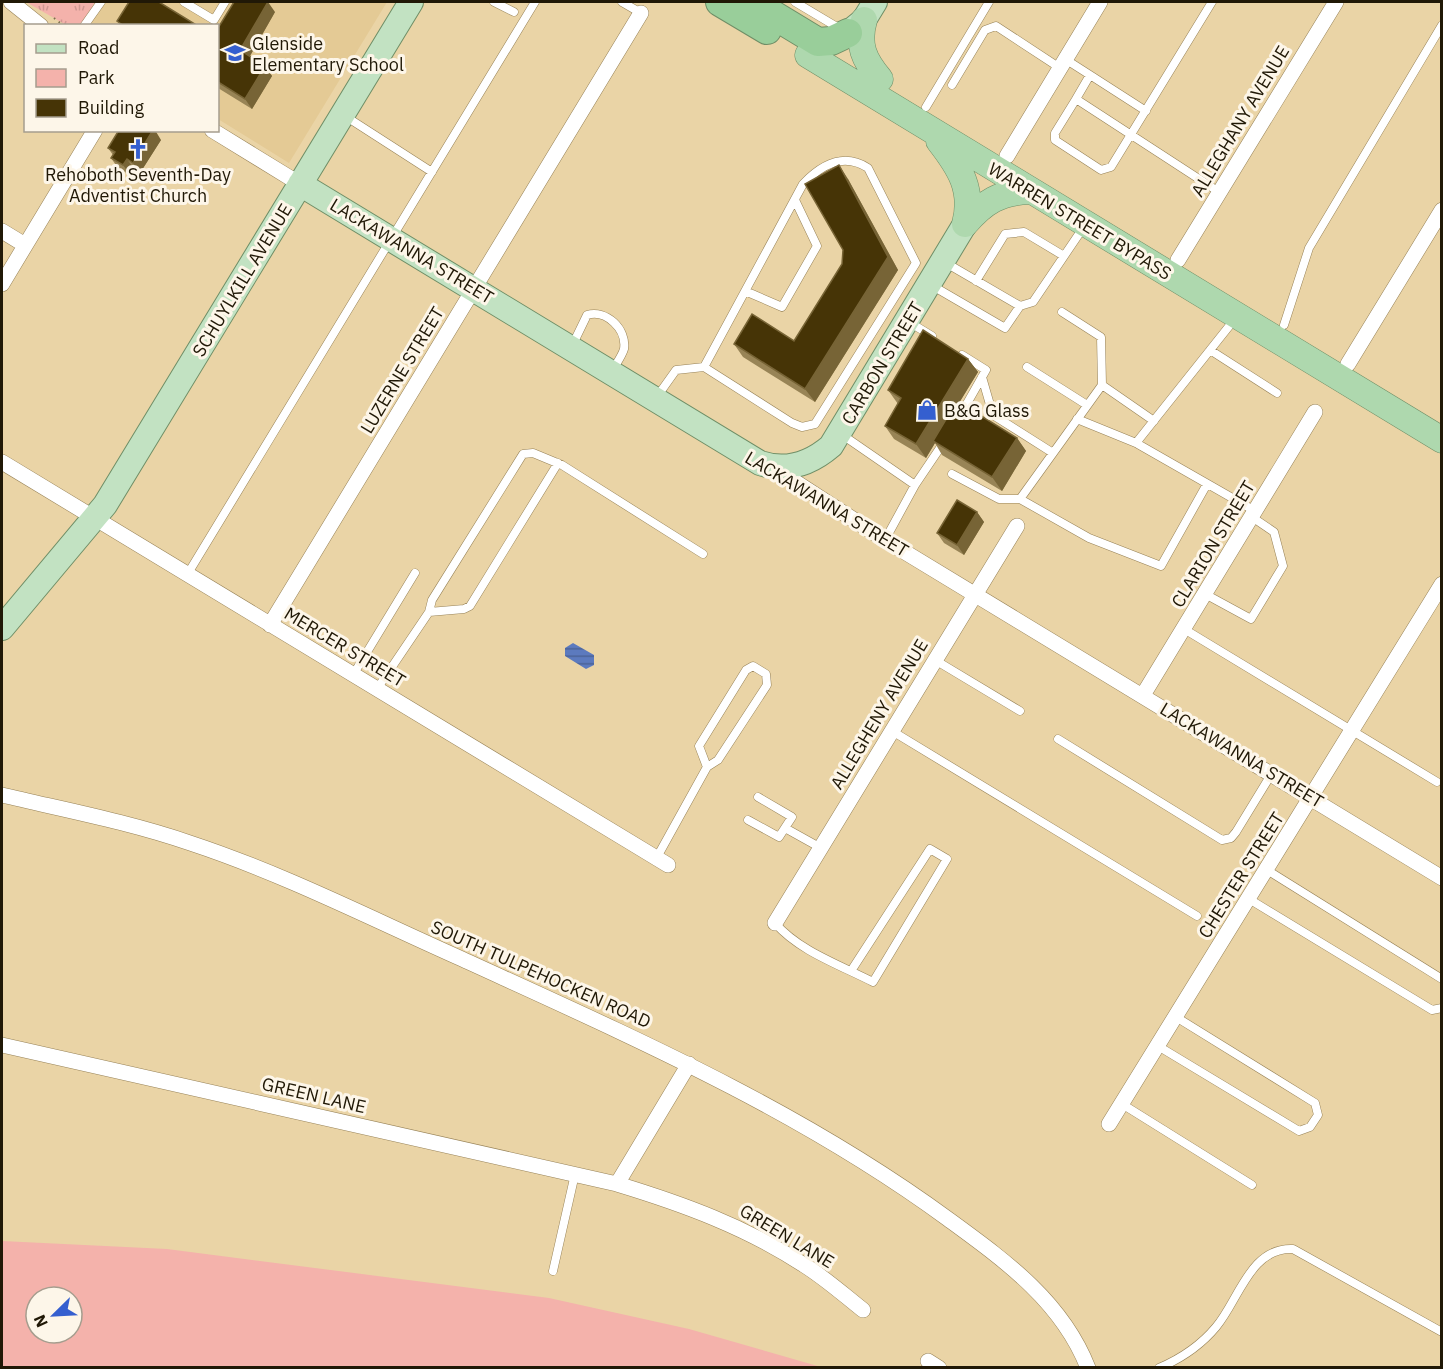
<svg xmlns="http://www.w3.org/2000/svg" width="1443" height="1369" font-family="'IBM Plex Sans',sans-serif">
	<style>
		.built { fill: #e4ca95 }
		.green { fill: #f4b2ab; fill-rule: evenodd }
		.park { fill: url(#park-tufts) }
		.water { fill: url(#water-rules) }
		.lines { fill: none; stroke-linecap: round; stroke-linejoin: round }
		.service-casing { stroke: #978257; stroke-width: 9 }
		.minor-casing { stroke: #978257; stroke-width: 16 }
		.primary-casing { stroke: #6f8e66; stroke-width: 26 }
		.trunk-casing { stroke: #6f8e66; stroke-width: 27 }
		.motorway-casing { stroke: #6f8e66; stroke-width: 30 }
		.path { stroke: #7e6f50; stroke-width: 2; stroke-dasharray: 1.5 4.5; stroke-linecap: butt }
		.service { stroke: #fff; stroke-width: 8 }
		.minor { stroke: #fff; stroke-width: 15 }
		.primary { stroke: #c2e2c2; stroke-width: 24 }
		.trunk { stroke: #aed8ae; stroke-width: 26 }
		.motorway { stroke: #99ce9a; stroke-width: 28 }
		.wall { fill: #988456 }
		.shaded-wall { fill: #776436 }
		.building { fill: #463406; stroke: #776436; stroke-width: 1.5 }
		.labels { text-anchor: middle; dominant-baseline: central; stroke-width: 6; stroke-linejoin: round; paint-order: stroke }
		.poi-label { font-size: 18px; fill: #201806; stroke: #fdf6e9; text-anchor: start }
		.street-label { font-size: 18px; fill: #201806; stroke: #fdf6e9 }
	</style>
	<defs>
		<pattern id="park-tufts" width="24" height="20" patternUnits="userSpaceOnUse" patternTransform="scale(1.5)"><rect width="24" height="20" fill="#f4b2ab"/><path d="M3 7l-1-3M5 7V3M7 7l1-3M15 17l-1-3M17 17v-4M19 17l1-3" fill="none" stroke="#d19892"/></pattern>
		<pattern id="water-rules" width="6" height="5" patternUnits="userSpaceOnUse" patternTransform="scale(1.5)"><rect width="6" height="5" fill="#5c7abe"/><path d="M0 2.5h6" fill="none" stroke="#4c6398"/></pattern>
	</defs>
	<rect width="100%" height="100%" fill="#ead4a6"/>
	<path class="built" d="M95,2H387L289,163L218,119V26H81Z"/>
	<path class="green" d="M2,1241L167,1249L549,1298L689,1329L821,1367H2ZM36,1297H72V1333H36Z"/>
	<path class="park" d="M26,2H95L81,26L66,25Z"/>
	<path class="water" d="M573,643L594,655V665L586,669L565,656V648Z"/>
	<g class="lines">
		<g class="service-casing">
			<path id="service" d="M184,2L214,20L225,2
				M494,2L514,12
				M622,2L641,13
				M795,2L842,30
				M84,26L101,2
				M1065,59L1090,75L1076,99L1219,192
				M1090,75L1146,111
				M952,85L985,30L996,26L1060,68
				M1076,99L1055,133V140L1101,170L1111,167L1212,2
				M926,107L989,2
				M345,116L432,172
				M946,263L1020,306
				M976,281L1005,234L1024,232L1064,256
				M931,285L1005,328L1020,306L1033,302L1083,228
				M745,291L782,307L817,246L795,200
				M1062,312L1101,337L1102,385
				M909,322L932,336
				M1284,325L1309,248L1442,25
				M572,346L587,315C606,309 627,329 624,349C622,356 616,364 612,371
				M1210,350L1277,393
				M1027,367L1087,405
				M982,377L993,415L1053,453
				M656,398L676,370L704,367L792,423L802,427L815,424L916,263L868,168C843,152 821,165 803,184L704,367
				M961,414L986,370L962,355
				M1077,419L1136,443L1255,511
				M1154,421L1102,385L1020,499L1089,538L1161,566L1207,484
				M841,434L915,485L885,540
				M1136,443L1234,320
				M952,474L999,499H1020
				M915,485L944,442
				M187,575L535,2
				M1205,594L1251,619L1283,566L1274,532L1252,517
				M429,612L464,609L470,606L558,463
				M1184,629L1437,782
				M935,660L1020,711
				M353,675L415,573
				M377,689L429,612L432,600L523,454L533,453L562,465L703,554
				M892,731L1197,916
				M1058,739L1222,840L1231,838L1236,832L1272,773
				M748,820L779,837L792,817L758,797
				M785,828L821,848
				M656,859L707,767L718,760L767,685L766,674L753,666L746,670L699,746L707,767
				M1267,870L1442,979
				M1249,899L1432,1010L1442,1008
				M775,923C799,951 840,965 873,982L947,859L930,849L851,971
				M1158,1046L1299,1131L1310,1127L1318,1115L1315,1103L1176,1017
				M1122,1104L1252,1185
				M553,1271L575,1174
				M1159,1368C1180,1359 1201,1345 1216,1327C1239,1300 1250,1247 1293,1249L1442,1332"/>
		</g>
		<g class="minor-casing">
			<path id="minor" d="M11,2L41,26
				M212,130L300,184
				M1007,156L1100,2
				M2,231L25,245
				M1178,260L1336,2
				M2,284L95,130
				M1348,364L1442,210
				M2,462L668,865
				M774,468L885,540L1442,878
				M270,625L641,13
				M1143,695L1315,412
				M2,795C65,810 129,822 190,843C284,874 372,919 462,959C630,1036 798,1109 948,1219C1004,1260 1062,1301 1088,1368
				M775,923L1017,526
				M2,1045L617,1184C683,1204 746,1227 804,1265C825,1278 844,1295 863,1310
				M1109,1124L1442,584
				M617,1184L689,1064
				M928,1361L939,1368"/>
		</g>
		<g class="primary-casing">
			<path id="primary" d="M848,33L864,20L875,2
				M300,184L760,463C787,472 810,464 831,446L965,224
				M2,628L105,505L411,2"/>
		</g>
		<g class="trunk-casing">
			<path id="trunk" d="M864,20C857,45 864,60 880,79
				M808,55L1442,440
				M939,141C960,168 974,190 965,224
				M965,224C984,202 1000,192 1030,191"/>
		</g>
		<g class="motorway-casing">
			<path id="motorway" d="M720,2L767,30
				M752,2L818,42L831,41L848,33"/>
		</g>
		<path class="path" d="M54,18L64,26"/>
		<use href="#service" class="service"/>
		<use href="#minor" class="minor"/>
		<use href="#primary" class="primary"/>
		<use href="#trunk" class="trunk"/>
		<use href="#motorway" class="motorway"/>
	</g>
	<path class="wall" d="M275,12L250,56L265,66L272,76L252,109L218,88V28Z
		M161,140L140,173L134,169L130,175L118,168L111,158L113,155L108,148Z
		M848,179L898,270L815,402L743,357L734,344L794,341L842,264Z
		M968,359L978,372L959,403L1017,438L1026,451L1002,491L942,455L935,443L926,458L894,439L885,426L898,404L888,390Z
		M977,512L984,522L964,555L944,543L937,533Z"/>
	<path class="shaded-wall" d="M268,2L275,12L247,61L240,50Z
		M265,66L272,76L252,109L245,99Z
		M153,130H155L161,140L140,173L133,163Z
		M127,159L134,169L130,175L123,165Z
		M839,165L848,179L898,270L815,402L805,389L888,257Z
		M968,359L978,372L935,442L933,441L935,443L926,458L916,444Z
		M1017,438L1026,451L1002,491L992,477Z
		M977,512L984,522L964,555L957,545Z"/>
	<path class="building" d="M129,2H159L198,26H124L117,21Z
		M234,2H268L240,50L265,66L245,99L218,82V28Z
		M119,130H153L133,163L127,159L123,165L111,158L115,152L108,148Z
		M839,165L888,257L805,389L734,344L752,314L794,341L842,264L843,250L805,184Z
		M923,330L968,359L916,444L885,426L901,398L888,390Z
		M957,401L1017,438L992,477L933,441Z
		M957,500L977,512L957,545L937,533Z"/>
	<defs>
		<g id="school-bare" transform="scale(1.62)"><path d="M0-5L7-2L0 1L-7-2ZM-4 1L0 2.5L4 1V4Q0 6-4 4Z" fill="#355fcf" stroke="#fdf6e9" stroke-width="2.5" paint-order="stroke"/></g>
		<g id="church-bare" transform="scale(1.62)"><path d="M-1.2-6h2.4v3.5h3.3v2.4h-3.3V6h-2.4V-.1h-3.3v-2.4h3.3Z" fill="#355fcf" stroke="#fdf6e9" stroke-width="2.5" paint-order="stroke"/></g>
		<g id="shop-bare" transform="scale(1.62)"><path d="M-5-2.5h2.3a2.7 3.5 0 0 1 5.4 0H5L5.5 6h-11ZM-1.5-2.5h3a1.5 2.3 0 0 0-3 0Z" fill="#355fcf" stroke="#fdf6e9" stroke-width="2.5" paint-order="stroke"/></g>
	</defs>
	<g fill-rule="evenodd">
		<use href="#school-bare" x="235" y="53"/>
		<use href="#church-bare" x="138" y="149"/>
		<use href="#shop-bare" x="927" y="410"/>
	</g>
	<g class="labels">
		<g class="poi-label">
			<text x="252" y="43">Glenside<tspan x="252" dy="21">Elementary School</tspan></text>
			<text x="138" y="174" text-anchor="middle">Rehoboth Seventh-Day<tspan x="138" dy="21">Adventist Church</tspan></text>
			<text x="944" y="410">B&amp;G Glass</text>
		</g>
		<g class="street-label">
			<text transform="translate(1240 121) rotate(-59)">ALLEGHANY AVENUE</text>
			<text transform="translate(1080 221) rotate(31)">WARREN STREET BYPASS</text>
			<text transform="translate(412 251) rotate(31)">LACKAWANNA STREET</text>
			<text transform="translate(242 280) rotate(-59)">SCHUYLKILL AVENUE</text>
			<text transform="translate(882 363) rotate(-59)">CARBON STREET</text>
			<text transform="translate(402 370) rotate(-59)">LUZERNE STREET</text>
			<text transform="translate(827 504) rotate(31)">LACKAWANNA STREET</text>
			<text transform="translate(1213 544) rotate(-59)">CLARION STREET</text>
			<text transform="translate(345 647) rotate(31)">MERCER STREET</text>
			<text transform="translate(879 714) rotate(-59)">ALLEGHENY AVENUE</text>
			<text transform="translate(1242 755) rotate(31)">LACKAWANNA STREET</text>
			<text transform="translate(1241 875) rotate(-58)">CHESTER STREET</text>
			<text transform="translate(541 974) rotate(24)">SOUTH TULPEHOCKEN ROAD</text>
			<text transform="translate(314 1095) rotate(13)">GREEN LANE</text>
			<text transform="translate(787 1236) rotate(31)">GREEN LANE</text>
		</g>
	</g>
	<rect width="1443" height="1369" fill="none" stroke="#201806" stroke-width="6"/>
	<rect x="24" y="24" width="195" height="108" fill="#fdf6e9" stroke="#a59d8e" stroke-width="1.5"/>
	<rect x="36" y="44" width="30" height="9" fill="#c2e2c2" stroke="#a59d8e" stroke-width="1.5"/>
	<text x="78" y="54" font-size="18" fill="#201806">Road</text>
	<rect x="36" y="69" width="30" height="18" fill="#f4b2ab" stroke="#a59d8e" stroke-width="1.5"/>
	<text x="78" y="84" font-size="18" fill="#201806">Park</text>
	<rect x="36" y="99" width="30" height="18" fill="#463406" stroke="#a59d8e" stroke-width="1.5"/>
	<text x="78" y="114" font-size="18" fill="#201806">Building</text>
	<g transform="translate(54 1315) rotate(246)"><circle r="28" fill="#fdf6e9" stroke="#a59d8e" stroke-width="1.5"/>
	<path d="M0-4.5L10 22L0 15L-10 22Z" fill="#355fcf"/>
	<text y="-9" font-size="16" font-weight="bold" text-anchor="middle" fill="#201806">N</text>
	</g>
</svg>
